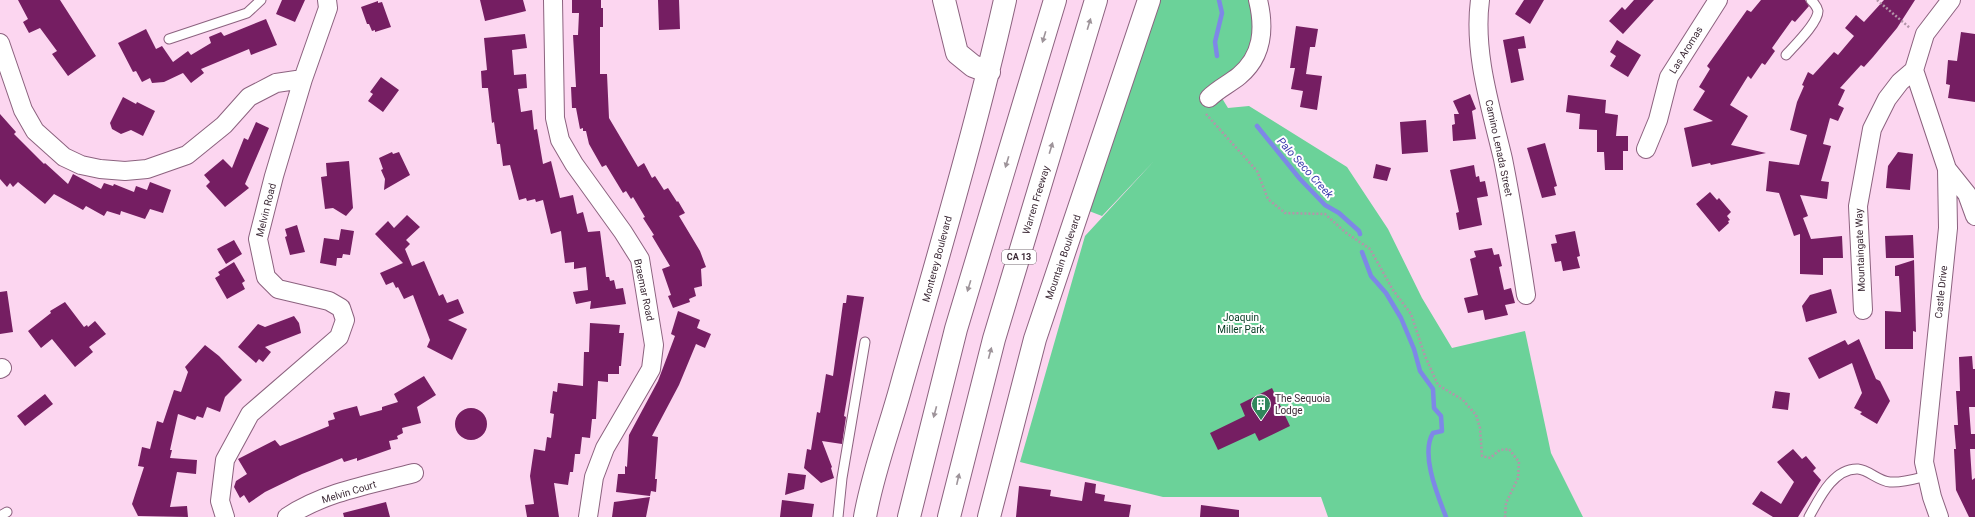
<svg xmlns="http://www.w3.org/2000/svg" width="1975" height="517" font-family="Roboto,sans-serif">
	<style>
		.green { fill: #6bd299 }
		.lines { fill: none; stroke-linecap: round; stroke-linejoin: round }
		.stream { stroke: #7e87e7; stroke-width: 4.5 }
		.building { fill: #751e62 }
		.lane-casing { stroke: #8c627f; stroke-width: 11 }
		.street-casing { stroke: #8c627f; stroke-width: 20 }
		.secondary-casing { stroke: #8c627f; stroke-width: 24 }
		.highway-casing { stroke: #8c627f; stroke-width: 24 }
		.path { stroke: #b395a9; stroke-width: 2.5; stroke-dasharray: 2 2; stroke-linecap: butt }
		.lane { stroke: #fff; stroke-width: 9 }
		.street { stroke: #fff; stroke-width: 18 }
		.secondary { stroke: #fff; stroke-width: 22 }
		.highway { stroke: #fff; stroke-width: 22 }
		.oneway { fill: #9e949a }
		.labels { text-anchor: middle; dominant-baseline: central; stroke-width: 4; stroke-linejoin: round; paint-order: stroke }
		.shield { fill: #fff; stroke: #766a72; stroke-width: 1 }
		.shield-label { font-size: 9px; font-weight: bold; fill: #3c2a36 }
		.street-label { font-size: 10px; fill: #3c2a36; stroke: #fff }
		.park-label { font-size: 10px; fill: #023820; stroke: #fff }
		.poi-label { font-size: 10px; fill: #3c2a36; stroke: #fff; text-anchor: start }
		.water-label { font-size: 11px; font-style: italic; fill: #4240b0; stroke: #fff }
	</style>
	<rect width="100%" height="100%" fill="#fcd6f0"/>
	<path class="green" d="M1157,0H1258V54L1217,90L1228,108L1249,106L1347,167L1388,229L1422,298L1452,348L1525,331L1551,453L1583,517H1328L1321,497H1163L1020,462L1085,236L1154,161L1102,216L1089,211Z"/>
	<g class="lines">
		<path class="stream" d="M1217,56L1215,42L1222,13L1219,0
			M1257,126L1300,179L1325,205L1339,213L1359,231L1360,234
			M1362,252L1371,276L1386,293L1401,318L1414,349L1420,371L1433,389L1434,408L1441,416L1442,431L1433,433C1420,454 1438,496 1446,517"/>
	</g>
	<path class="building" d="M18,0H60L96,56L68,76L52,54L57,51L40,28L29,33L23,22L28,19Z
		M282,0H305L295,22L276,14Z
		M480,0H523L526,11L485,21Z
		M572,0H601V8H603V27H600V74H607L609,118L638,167L644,163L652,178L655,176L664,190L668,188L677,202L678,201L685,213L679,216L700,251L706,267L701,269L702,286L694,288L696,296L689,299L690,302L673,308L668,296L671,295L662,269L670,266L652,236L654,235L643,218L645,217L633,197L631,199L626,191L623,193L606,165L602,167L589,144L586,131H583V128L580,129L576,108H572L571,87H576L573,35H578L579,13H572Z
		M658,0H679L680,29L659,30Z
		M1524,0H1544L1530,24L1515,14Z
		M1634,0H1654L1623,34L1609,21L1622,7L1625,10Z
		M1761,0H1805L1809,6L1795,22L1792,20L1772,48L1775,51L1765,65L1762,63L1751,79L1748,76L1730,105L1748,116L1731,145L1766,153L1711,165L1710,163L1692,167L1684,128L1713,121L1693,110L1705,91L1699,87L1710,69L1707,66L1747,10L1751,12Z
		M1884,0H1915L1897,28L1873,57L1864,67L1861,65L1840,88L1845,90L1838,105L1844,108L1838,121L1830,118L1823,144L1831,146L1821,181L1829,182L1827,199L1800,195L1808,216L1803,218L1811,239L1842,236L1843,258H1823V275L1800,274V234L1794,236L1779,193L1766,191L1769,161L1799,165L1807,135L1790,130L1797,102L1804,86L1802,85L1808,72L1813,75L1834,52L1838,55L1854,36L1845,28L1856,15L1864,22Z
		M378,1V3L382,2L391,27L375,32V30L372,31L369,24H367L361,7Z
		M266,19L277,45L251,55L249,49L201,69L204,73L191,83L183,73L164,82L152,83L150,78L142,82L136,71L133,72L118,43L146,29L156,49L162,46L173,62L188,51L191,55L211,43L209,37L221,32L224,36Z
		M1296,26L1318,29L1315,47H1310L1306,74L1322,76L1317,110L1300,107L1303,91L1291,89L1295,68H1290Z
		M1961,32L1975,34V102L1948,98L1950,85L1946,84L1948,60L1957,61Z
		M525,34L527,48L512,50L514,75L526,74L527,88L518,89L521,112L532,110L534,130L537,129L543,164L551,161L560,198L573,195L577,214L583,212L588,232L600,231L606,277H609L610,281L614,280L616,289L623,288L626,304L590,309L591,301L576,304L573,292L588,290L586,267L574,269V262L565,263L561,231L551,234L543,200L536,202L535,199L527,201L526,198L519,200L510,165L503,166L500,144H497L494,122L492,123L488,88H482L481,71L487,70L484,38Z
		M1524,36L1526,48L1518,49L1524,80L1511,83L1503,40Z
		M1617,40L1641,55L1628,77L1610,66L1616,56L1610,52Z
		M381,77L399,90L383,112L368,101L373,94L370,92Z
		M1470,94L1476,109L1472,111L1476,139L1453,141L1452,125L1455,124L1454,114H1459L1453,101Z
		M1568,95L1606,100L1605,113L1618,115L1616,136H1628V151H1623V170H1605L1604,152H1597V130L1579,129L1580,114L1566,112Z
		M123,97L136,104L137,102L155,111L143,136L131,130L121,134L112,129L110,123Z
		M0,114L16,132L14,134L44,164L45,163L68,184L73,174L101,189L104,183L113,186L114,184L134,192L136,186L147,190L150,182L171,190L163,213L150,209L145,219L121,211L120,215L107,211L104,216L86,206L83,210L54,194L45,204L18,182L13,187L10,183L7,187L0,179Z
		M1426,120L1428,152L1402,154L1400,122Z
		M256,122L269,128L245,184L249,188L225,207L206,186L210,182L204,175L223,159L232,168L244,138L248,140Z
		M1545,143L1557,186L1554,187L1556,195L1542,198L1527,148Z
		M392,152L393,154L399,152L410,175L384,190L385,179L381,170L383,169L379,158Z
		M1898,152L1913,154L1910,190L1886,188L1888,166Z
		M349,161L353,208L346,216L333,208L325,209L321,177L327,176L326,163Z
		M1376,164L1391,168L1387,181L1373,178Z
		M1474,165L1476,177L1479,176L1480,182L1485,181L1488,196L1477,198L1482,225L1459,230L1456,213L1459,212L1450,170Z
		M1710,192L1717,200L1719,198L1731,212L1727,216L1730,220L1728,221L1729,223L1719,232L1696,204Z
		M407,215L420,227L406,240L410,244L405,249L412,266L424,261L439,296L443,294L447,303L458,299L464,313L448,320L467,329L452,360L427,347L430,340L413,295L404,299L398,287L396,288L393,282L386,285L380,273L403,263L375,234L388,221L394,228Z
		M297,225L305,252L290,255L285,237L287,236L285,229Z
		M341,229L354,231L350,255L343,254L342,258H337L336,266L320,263L324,238L339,240Z
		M1575,231L1580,256L1577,257L1580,268L1563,271L1561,261L1555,262L1551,244L1557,243L1555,235Z
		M1913,235L1914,258H1886L1885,236Z
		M234,240L242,254L226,264L217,249Z
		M1492,248L1494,255L1499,254L1502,266L1499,267L1504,290L1511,288L1515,303L1505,305L1508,315L1485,320L1483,310L1468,313L1464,298L1478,295L1470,259L1476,257L1474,251Z
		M1914,260L1916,332L1913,331V349H1885V311L1901,312L1899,276H1895V266Z
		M234,262L245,281L242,283L245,289L227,299L215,278L220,275L218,272Z
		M1831,289L1837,313L1806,322L1802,306L1810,295Z
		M7,291L13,332L0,334V292Z
		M847,295L864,297L844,416L846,417L842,444L822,441L832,467L831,468L834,478L821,483L804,468L807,449L811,450L817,412L820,413L826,374L833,376L843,303H846Z
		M65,302L84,327L87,325L88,327L95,321L106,334L89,347L93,352L75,367L52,339L41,348L28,331L51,313L50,311Z
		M678,311L700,320L697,328L711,334L705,348L696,344L679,385L652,436L658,437L655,479H657L656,492L651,491L650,496L616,492L618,474H625V466L627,467L629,435L658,381L675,336L671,334Z
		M294,316L299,323L301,333L265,347L271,352L263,362L259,359L256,363L238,347L258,324L265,327Z
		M590,323L620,325L619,333H624L621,366H619V374H608V382L598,381L596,419H592L590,438L582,437L580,454H575L573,472H570L568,485L554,483L559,517H527L525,505L534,504L530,476L534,449L545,451L547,437L551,438L554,414L550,413L553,391L557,392L558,383L583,386L584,352H589Z
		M1859,339L1876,379L1880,381L1890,401L1877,424L1860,414L1862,412L1854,408L1862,393L1852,363L1819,379L1808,358L1845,340L1848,345Z
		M205,345L219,356L242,380L225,397L220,412L207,407L203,418L197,416L195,420L178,414L170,450H172L170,458L197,460L196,474L177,472L170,507L187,506L188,517L138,516L132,504L144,467L138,466L142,447L150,449L157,421L163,423L174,390L181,392L188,372L185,367Z
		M1972,356L1973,369H1975V407H1969L1971,434H1975V449H1970L1972,480L1975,478V517H1969L1956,490L1954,449H1956L1954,425H1958L1956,391H1960L1959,357Z
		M424,376L436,395L417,407L421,423L402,428L403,433L397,436L398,439L389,441L391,449L357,461V458L344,462L342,458L302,474L265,492L249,503L244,495L240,498L234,487L236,481L247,474L238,459L275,440L280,446L329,426L328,421L335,419L333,413L342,410L357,406L360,416L382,410V407L398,402L394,394Z
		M1272,388L1290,426L1259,441L1255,433L1218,450L1210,433L1245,416L1240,404Z
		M1775,391L1790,393L1788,410L1772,408Z
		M45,394L53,404L25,426L17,416Z
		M455 424a16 16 0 1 1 32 0a16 16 0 1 1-32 0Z
		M1793,449L1802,459L1806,456L1816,468L1813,471L1821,480L1798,517H1773L1752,504L1761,491L1781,504L1794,482L1777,462Z
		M788,473L806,475L804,489L785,495Z
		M1085,482L1096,484L1095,493L1105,495L1104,501L1131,505L1129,517H1016L1019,486L1051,490L1050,496L1082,501Z
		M650,497L646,517H612L614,502Z
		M782,500L814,504L812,517H780Z
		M386,502L390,517H344L343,513Z
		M1201,505L1239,510V517H1200Z"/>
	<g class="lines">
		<g class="lane-casing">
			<path id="lane" d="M169,39L247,13L261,0
				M1786,55C1794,46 1818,23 1818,11C1817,6 1814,3 1811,0
				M0,516L7,512
				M838,517L842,478L865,342
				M1809,517C1819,499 1833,468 1858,469C1869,470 1878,481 1890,482C1902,483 1915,479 1927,476"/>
		</g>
		<g class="street-casing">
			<path id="street" d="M553,0L555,118L560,140L574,164L623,232L640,259L654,345L651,369L605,448L594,477L588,517
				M1480,0C1473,53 1491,108 1503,159C1512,204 1519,249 1526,295
				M0,43L23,110L35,131L64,157L81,165L100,169L125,171L147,169L187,155L224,125L249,97L276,83L303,79
				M1914,70L1947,169L1948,228L1924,462L1932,497L1939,517
				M1209,98C1218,89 1229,84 1239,76C1263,56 1265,29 1258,0
				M1646,149L1658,120L1669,77L1718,0
				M1947,169L1967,194L1975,216
				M1863,310L1858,206L1872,129L1887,99L1900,82L1914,70L1925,34L1951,0
				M0,369L2,368
				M225,517L220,501L225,460L250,414L339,337L345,320L341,308L329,301L278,289L266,277L258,239L274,176L303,79L328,8L327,0
				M287,517C324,492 372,484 414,473"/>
		</g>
		<g class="secondary-casing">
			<path id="secondary" d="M944,0L957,53L973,66L989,72
				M865,517C873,471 890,428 902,383C938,256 976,129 1005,0
				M989,517L1035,339L1149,0"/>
		</g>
		<g class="highway-casing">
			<path id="highway" d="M909,517L956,329L1055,0
				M949,517L994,339L1096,0"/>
		</g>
		<path class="path" d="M1877,0L1910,28
			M1206,114L1257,171L1268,199L1285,213L1325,214L1345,232L1370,249L1393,290L1411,314L1425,356L1438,385L1463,400L1476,415L1480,428L1482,456L1490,458L1500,450L1509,449L1519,462L1518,478L1506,503L1505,517"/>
		<use href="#lane" class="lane"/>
		<use href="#street" class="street"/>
		<use href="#secondary" class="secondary"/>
		<use href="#highway" class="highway"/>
	</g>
	<defs><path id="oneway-solid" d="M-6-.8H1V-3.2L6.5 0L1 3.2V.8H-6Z"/></defs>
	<g class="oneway">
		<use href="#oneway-solid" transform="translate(1089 24) rotate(-73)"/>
		<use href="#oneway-solid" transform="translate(1044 37) rotate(107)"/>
		<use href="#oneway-solid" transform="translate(1051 148) rotate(-73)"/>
		<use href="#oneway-solid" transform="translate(1007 162) rotate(107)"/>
		<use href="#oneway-solid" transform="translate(969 286) rotate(107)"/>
		<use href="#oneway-solid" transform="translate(990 353) rotate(-75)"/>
		<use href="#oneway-solid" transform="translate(935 412) rotate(105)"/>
		<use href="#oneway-solid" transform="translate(958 479) rotate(-77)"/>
	</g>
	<defs>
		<g id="building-pin" transform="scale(1)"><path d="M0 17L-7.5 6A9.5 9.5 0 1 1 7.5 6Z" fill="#30875b" stroke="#fff"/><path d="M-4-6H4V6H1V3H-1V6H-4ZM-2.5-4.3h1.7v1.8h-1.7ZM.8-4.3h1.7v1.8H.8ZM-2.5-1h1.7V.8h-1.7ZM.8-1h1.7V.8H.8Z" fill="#fff"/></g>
	</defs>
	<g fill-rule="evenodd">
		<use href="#building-pin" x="1261" y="404"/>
	</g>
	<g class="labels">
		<rect class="shield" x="1002" y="250" width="34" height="14" rx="3"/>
		<g class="shield-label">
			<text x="1019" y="257">CA 13</text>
		</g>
		<g class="street-label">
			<text transform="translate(1686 50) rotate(-58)">Las Aromas</text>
			<text transform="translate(1499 148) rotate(78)">Camino Lenada Street</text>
			<text transform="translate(1036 200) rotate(-73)">Warren Freeway</text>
			<text transform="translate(266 210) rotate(-76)">Melvin Road</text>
			<text transform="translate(1860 250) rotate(-92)">Mountaingate Way</text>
			<text transform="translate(1063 257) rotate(-71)">Mountain Boulevard</text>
			<text transform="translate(937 259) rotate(-75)">Monterey Boulevard</text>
			<text transform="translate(644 290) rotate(78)">Braemar Road</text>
			<text transform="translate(1941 292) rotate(-84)">Castle Drive</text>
			<text transform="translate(349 492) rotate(-17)">Melvin Court</text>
		</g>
		<g class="park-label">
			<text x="1241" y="317">Joaquin<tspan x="1241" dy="12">Miller Park</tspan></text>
		</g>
		<g class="poi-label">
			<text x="1275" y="398">The Sequoia<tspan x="1275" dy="12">Lodge</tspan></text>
		</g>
		<g class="water-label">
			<text transform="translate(1305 168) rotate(48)">Palo Seco Creek</text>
		</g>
	</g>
</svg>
